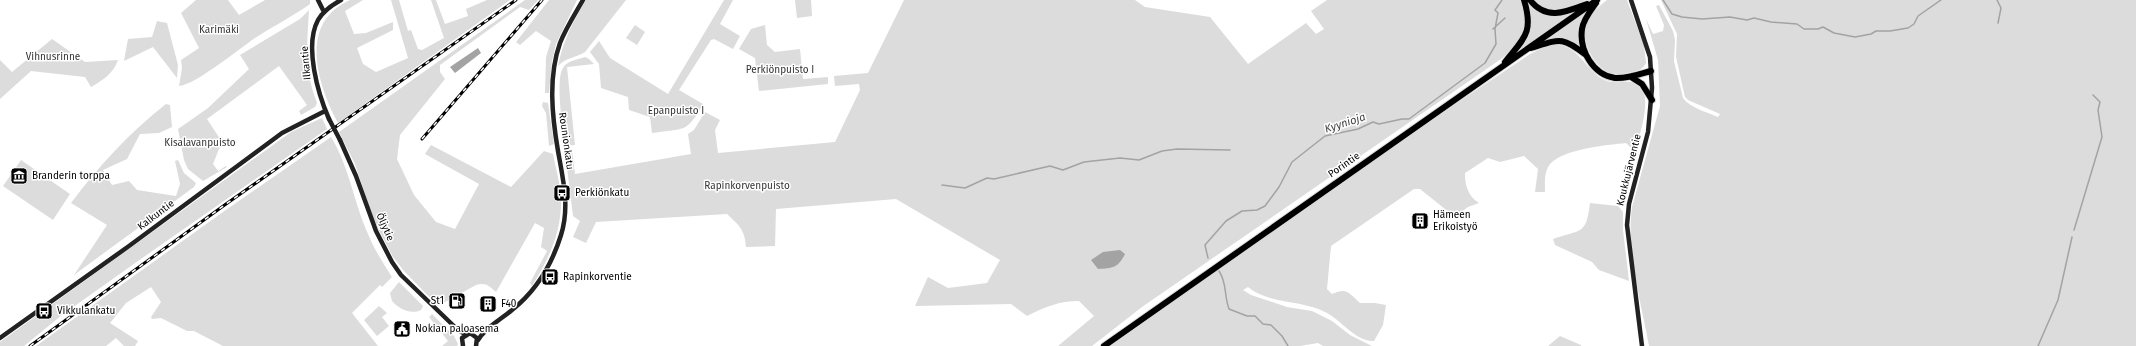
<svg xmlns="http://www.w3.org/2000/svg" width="2136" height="346" font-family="'Fira Sans',sans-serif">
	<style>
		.green { fill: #dcdcdc }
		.water { fill: #a3a3a3 }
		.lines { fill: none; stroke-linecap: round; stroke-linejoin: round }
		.stream { stroke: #a3a3a3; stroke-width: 1.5 }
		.highway-casing { stroke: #dbdbdb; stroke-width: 8 }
		.secondary { stroke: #222; stroke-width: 4.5 }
		.highway { stroke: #000; stroke-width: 6 }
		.rail-casing { stroke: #000; stroke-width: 3 }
		.rail { stroke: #fff; stroke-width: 1.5; stroke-dasharray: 4.5; stroke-linecap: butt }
		.secondary-bridge { stroke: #222; stroke-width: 4.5 }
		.labels { text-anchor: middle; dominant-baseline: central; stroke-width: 3; stroke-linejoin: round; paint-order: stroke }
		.park-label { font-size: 10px; fill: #333; stroke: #fff }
		.street-label { font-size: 10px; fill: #000; stroke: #fff }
		.poi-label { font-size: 10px; fill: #000; stroke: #fff; text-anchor: start }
		.water-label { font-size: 11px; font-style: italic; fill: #444; stroke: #fff }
	</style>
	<rect width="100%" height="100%" fill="#fff"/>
	<path class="green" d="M196,0H228L239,15L265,0H310V4C292,17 273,26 255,38C239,49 195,85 179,86L182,68L181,60L199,48L181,13Z
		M350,0H363L345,11L354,34L366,33L393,22V30L357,48L363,64L376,72L408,58L391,0H399L408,31L411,30L418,49L422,50L444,38L431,0H436L445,24L468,16L466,9L487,0H510L338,123C317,84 298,23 350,0Z
		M525,0H538L529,10L520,7L440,65V72L445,79L400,135L397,159L414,195L436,222L455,229L479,184L425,154L431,145L511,187L544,151L553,154C556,170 562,189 561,205C560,236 548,260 532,286L530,283L547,251L541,247L544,228L535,223L496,292C489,286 486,282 476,285L438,306L404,271L393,257L373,219L355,164L339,132Z
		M549,0H577L556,44L552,61L549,93H545L546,57L551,41L536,31L520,45L516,42Z
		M586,0H626L585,52C575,58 567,57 558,66C563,41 573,21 586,0Z
		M724,0H733L720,24L740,36L733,49L714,39L711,40L679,90L703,104C686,134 685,128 652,133L650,117L629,110L628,97L601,88L599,64L590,52L599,41L610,58L668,94Z
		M795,0H811L812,16L797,18Z
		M904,0H1135L1145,7L1210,17L1248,64L1306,23L1316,34L1324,29L1311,11L1327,0H1522C1529,30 1525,39 1501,59L1142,307L1092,346H1058L1094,316L1079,301C1059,301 1045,307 1027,316L1011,304L915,306L928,277L948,288L987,283L1000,260L896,199L776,209L775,246L746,247C745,230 739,225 727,214L596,222L586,243L573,237L580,221L573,216L565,152L572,150L575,174L691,154L688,134L694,130L705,112L720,120L715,130L718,153L835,142L860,90L859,84L835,86L834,76L868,73Z
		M1526,0C1530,2 1532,6 1535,9C1547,20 1561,16 1575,11L1516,53C1533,34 1534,24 1526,0Z
		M1533,0H1585C1567,12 1550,15 1533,0Z
		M1607,0H1627L1644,45L1646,63C1643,69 1638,71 1631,72C1625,74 1617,75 1610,73C1596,68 1582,44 1585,29C1587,17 1598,7 1607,0Z
		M1661,0H2136V346H1649C1641,301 1626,252 1632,207L1660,106L1658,60L1646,19L1653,34L1663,31L1664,25L1656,6L1659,5L1673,31L1675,40L1674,61L1683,98C1690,108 1707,112 1718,117L1720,114L1688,100L1685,97L1676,57L1677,34Z
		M1590,9C1577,25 1576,31 1583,50C1570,38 1560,36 1544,41Z
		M309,10C307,45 304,70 317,103L315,107L301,115L299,111L307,105L279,66L207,119L224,145L219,149L213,164L218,171L226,166L227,167L203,181L188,169L184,160L178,129L208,108L249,69L240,55L300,19Z
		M157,21L167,23L178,65L177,78L153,47L124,61L128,39L152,37Z
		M635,25L645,32L637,45L626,38Z
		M765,25L767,45L775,52L800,49L803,79L828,77V84L759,91L755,58L739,49L751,29Z
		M52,39L85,62L118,60C113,74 103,80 91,87L85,77L31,71L0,99V60L12,72Z
		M1557,44C1578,48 1583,64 1599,77C1610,85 1618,81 1631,82C1658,85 1639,136 1635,151L1626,143C1608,145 1558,149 1548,167C1544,175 1545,184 1545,192H1535L1538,169L1524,156L1500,162L1488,158L1465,173C1465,186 1468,196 1479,203L1468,207L1455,217L1420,189H1414L1331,246L1327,289L1332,294C1347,287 1349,293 1360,303H1375L1386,305L1383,325L1374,341C1356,342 1341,320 1327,313C1302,299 1270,305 1248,287L1243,290L1251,295L1287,307L1312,311L1332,321L1350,335L1372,346H1323L1318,343L1300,346H1109L1430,121L1530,54L1549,45Z
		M585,57L589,59L594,64L567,67L575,145L565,146C563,130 555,80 563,68C568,60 577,60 585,57Z
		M543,102L548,103L554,144L549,146L546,113L542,106Z
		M166,104L170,105L172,127L159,133L140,134L127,159L103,170L112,185L129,181L137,190L176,196L180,184L175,161L178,160L184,173L196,183L194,187L74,275L107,225L71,203C99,166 129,133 166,104Z
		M322,118L327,129L138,261L62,315L24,346H0V342L291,132Z
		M331,137C349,166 354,203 368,234C374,249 383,263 392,277L382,287L380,285L352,313L378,346H223L194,331H187L161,318L152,319L151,317L161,302L151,287L126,303L110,323L138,341L135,346H124L116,338L106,346H36L223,212Z
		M21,160L70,194L53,220L3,186Z
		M1590,203L1618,206L1623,212V230L1629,281L1599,270L1592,262L1555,245L1553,239C1581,229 1586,236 1590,203Z
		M399,282L423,306L421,310C411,315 399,309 392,301L390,293Z
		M379,306L387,313L382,317L389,326L377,336L364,320Z
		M432,314L454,336L458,344L457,346H442L448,341L429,317Z
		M1560,336L1581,345V346H1548Z"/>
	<path class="water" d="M478,48L481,53L455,73L450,67Z
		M1120,250L1125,254C1118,268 1113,268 1098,269L1091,260L1103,252Z"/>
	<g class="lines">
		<path class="stream" d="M1663,0L1672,14L1682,17L1702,19L1730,17L1747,20L1754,18L1771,22L1797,24L1804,29H1818L1823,27L1834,33L1855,37L1871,34L1876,31H1890L1908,28L1914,24L1918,16L1941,0
			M1997,0L2001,8L1998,23
			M1493,29L1505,18
			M942,185L965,188L987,178L994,179L1050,166L1063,170L1084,162L1120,158L1139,160L1162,151L1177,149L1230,150
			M2074,230L2102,137L2098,110L2100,102L2093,95
			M1208,258L1205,245L1226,221L1242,211L1257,210L1265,206L1279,187L1292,162L1325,136L1358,129L1373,122L1379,124L1402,119H1409L1485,63L1496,44L1495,29L1498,13L1495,10L1502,0
			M1219,271C1227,282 1224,296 1229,309L1247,316H1255L1263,324L1271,325L1282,336L1288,346
			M2038,346L2058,300L2072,237"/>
		<g class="highway-casing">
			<path id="highway" d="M1530,0C1546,21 1566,12 1587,4
				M1596,3C1591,10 1583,20 1582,29C1579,50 1593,75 1615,78C1627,79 1640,74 1651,71
				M1531,48C1560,39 1562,36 1586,55
				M1505,62C1524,38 1534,33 1524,0
				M1631,77L1642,84L1652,100
				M1104,346L1597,0"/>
		</g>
		<path class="secondary" d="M318,0L324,12
			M1631,0L1650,57L1652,88L1648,132L1629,204L1627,225L1642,346
			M329,119C318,94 304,46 318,20C323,11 332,5 341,0
			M340,140L356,176L376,231L392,262L401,275L458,330L465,334
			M0,338L129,246L282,133L325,111
			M478,340C486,327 500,320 512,310C536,291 552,264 561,235C570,207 563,179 558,151C552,116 548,77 560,43C566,28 575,14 583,0
			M463,346L462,338L470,333L477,338L476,346"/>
		<use href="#highway" class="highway"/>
		<g class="rail-casing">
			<path id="rail" d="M422,139L542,0
				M30,346L226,204L516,0"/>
		</g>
		<use href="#rail" class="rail"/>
		<path class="secondary-bridge" d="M329,119L340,140"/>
	</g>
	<defs>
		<g id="museum-square" transform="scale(0.9)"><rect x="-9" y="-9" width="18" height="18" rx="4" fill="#000" stroke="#fff"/><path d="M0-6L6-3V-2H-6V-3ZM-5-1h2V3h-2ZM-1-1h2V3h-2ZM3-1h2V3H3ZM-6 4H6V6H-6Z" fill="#fff"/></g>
		<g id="bus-square" transform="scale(0.9)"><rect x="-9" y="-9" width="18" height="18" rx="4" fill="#000" stroke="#fff"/><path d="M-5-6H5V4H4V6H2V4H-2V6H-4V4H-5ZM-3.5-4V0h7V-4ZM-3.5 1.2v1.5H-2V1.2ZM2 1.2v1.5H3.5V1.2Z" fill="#fff"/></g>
		<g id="building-square" transform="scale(0.9)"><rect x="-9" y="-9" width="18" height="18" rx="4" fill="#000" stroke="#fff"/><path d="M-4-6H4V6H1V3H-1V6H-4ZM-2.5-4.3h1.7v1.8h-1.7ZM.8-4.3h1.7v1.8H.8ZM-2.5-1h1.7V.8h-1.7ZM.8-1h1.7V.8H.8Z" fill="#fff"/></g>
		<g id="fuel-square" transform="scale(0.9)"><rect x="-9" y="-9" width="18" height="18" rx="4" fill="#000" stroke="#fff"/><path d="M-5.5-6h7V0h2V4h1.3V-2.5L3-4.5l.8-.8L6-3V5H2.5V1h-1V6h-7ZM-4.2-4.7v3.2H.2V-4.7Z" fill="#fff"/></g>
		<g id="civic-square" transform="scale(0.9)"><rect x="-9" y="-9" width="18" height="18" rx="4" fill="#000" stroke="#fff"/><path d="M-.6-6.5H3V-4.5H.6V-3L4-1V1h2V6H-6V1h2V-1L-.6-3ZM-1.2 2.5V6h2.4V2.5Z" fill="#fff"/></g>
	</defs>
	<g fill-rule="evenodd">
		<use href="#museum-square" x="19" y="176"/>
		<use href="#bus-square" x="562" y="193"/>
		<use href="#building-square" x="1420" y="221"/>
		<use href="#bus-square" x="550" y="277"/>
		<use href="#fuel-square" x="457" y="301"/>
		<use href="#building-square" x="488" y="304"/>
		<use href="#bus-square" x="44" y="311"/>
		<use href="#civic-square" x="402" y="329"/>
	</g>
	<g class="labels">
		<g class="park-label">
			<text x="219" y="30">Karimäki</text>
			<text x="53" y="57">Vihnusrinne</text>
			<text x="780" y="70">Perkiönpuisto I</text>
			<text x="676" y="111">Epanpuisto I</text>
			<text x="200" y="143">Kisalavanpuisto</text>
			<text x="747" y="186">Rapinkorvenpuisto</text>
		</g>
		<g class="street-label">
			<text transform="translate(306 63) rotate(-95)">Ilkantie</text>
			<text transform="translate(566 141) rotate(82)">Rounionkatu</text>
			<text transform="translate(1344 165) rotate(-35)">Porintie</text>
			<text transform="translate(1629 170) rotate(-76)">Koukkujärventie</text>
			<text transform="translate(156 215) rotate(-37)">Kalkuntie</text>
			<text transform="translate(385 227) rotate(66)">Öljytie</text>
		</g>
		<g class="poi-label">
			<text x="32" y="176">Branderin torppa</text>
			<text x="575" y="193">Perkiönkatu</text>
			<text x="1433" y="215">Hämeen<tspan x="1433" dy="12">Erikoistyö</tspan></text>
			<text x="563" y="277">Rapinkorventie</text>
			<text x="444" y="301" text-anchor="end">St1</text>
			<text x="501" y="304">F40</text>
			<text x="57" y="311">Vikkulankatu</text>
			<text x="415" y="329">Nokian paloasema</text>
		</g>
		<g class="water-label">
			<text transform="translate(1345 123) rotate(-18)">Kyynioja</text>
		</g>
	</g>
</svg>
